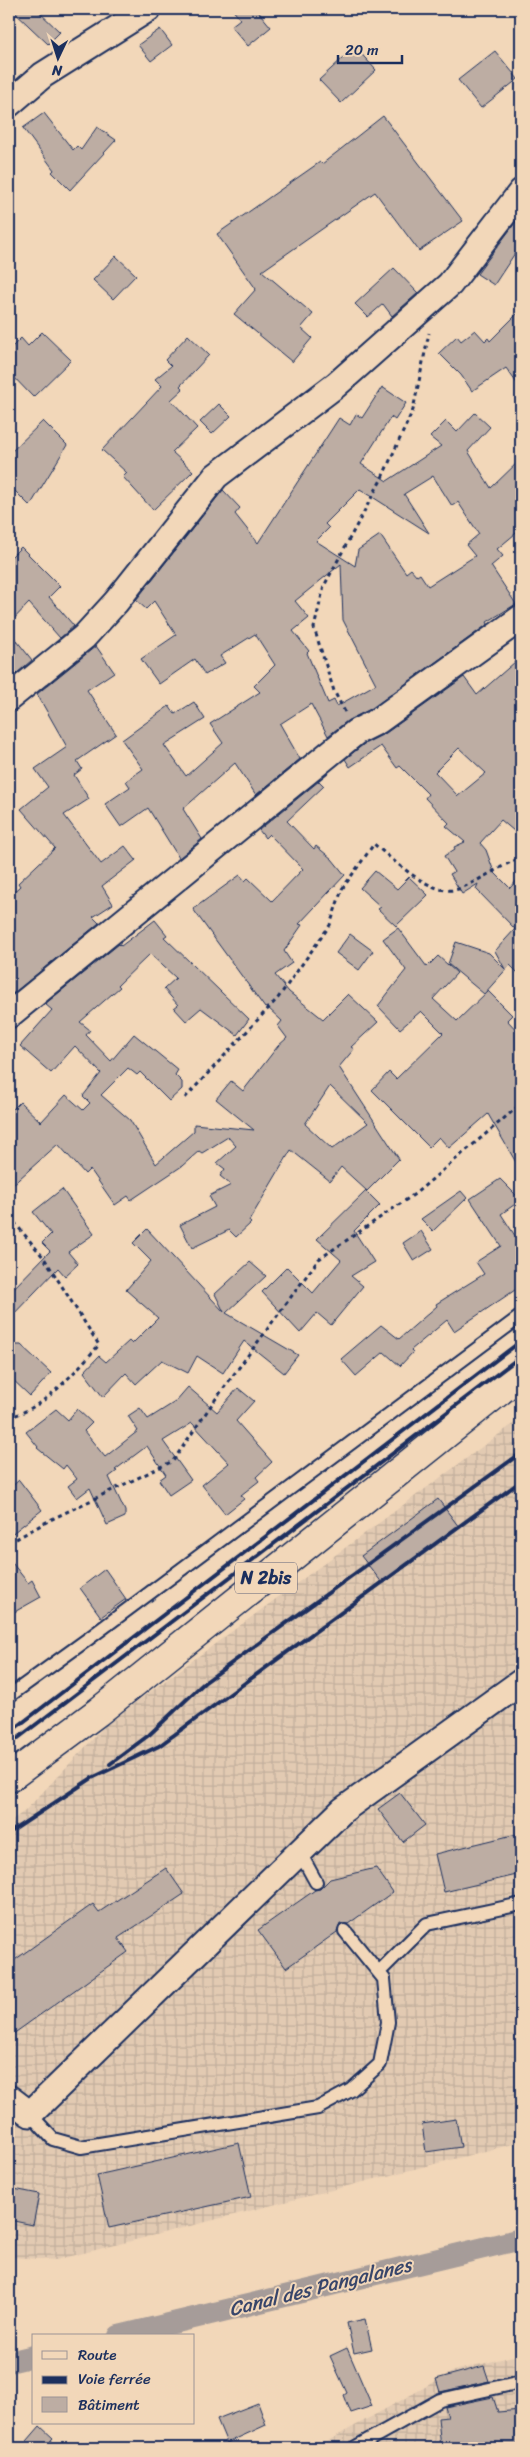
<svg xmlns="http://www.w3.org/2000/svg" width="530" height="2457" font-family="Sriracha,sans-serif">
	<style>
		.industrial { fill: url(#industrial-grid) }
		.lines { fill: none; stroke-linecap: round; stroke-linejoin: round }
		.canal { stroke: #a69c99; stroke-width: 22 }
		.building { fill: #bdada3; stroke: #1b2f5e; fill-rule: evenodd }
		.service-casing { stroke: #1b2f5e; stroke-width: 16 }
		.minor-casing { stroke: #1b2f5e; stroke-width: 29 }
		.primary-casing { stroke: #1b2f5e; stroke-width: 31 }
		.path { stroke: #1b2f5e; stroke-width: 3; stroke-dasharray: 4 4; stroke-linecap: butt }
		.service { stroke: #f2d7b9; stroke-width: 12 }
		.minor { stroke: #f2d7b9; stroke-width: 25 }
		.primary { stroke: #f2d7b9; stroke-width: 28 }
		.rail { stroke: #1b2f5e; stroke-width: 4 }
		.labels { text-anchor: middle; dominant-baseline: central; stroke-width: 4; stroke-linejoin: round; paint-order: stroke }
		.shield { fill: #f2d7b9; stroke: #5c6179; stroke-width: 1 }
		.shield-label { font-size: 18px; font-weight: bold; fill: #1b2f5e }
		.water-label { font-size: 20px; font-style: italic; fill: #37456a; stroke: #f2d7b9 }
	</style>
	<defs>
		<pattern id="industrial-grid" width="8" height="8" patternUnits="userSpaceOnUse" patternTransform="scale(1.25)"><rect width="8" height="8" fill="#e2cab2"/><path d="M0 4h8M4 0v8" fill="none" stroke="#c1ae9c"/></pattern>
	</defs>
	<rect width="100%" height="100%" fill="#f2d7b9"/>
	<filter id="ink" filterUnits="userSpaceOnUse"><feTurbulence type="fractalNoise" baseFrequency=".02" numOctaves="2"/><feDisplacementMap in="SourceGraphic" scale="10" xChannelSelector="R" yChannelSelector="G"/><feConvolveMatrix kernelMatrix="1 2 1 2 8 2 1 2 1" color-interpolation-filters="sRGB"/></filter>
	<g filter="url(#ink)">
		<path class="industrial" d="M521,1418V2142L56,2260L9,2257V1822L25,1811L108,1723Z
			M521,2354V2448H315L454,2371Z"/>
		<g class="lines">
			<path class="canal" d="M119,2336L521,2239
				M9,2362L34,2356"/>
		</g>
		<path class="building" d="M11,9H36L60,32L48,44Z
			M232,9H256L271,27L248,46L231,26L240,19Z
			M160,29L172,45L151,61L138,45Z
			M355,47L376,70L341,103L319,80Z
			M495,51L518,79L481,108L458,80Z
			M44,113L73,150L77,146L81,150L97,127L116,140L70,190L52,172L54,170L23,128Z
			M383,116L463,221L419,251L375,192L262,271L313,314L301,328L312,338L292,362L234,314L256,289L217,234L320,162L322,164Z
			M521,215V244L494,285L477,274Z
			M116,256L136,275L113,299L93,280Z
			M394,268L418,293L392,316L383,304L368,317L355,304Z
			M521,310V389L506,368L472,391L461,375L439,353L457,336L461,341L475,330L485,341L488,338L490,341Z
			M42,332L71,360L33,397L9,372V350L21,338L28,346Z
			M188,335L209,355L180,386L183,389L171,400L197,428L172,452L193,471L153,510L123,477L127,473L102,450L162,386L155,379L171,366L165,360Z
			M382,387L406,403L395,420L391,417L361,464L387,481L441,446L430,437L446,421L457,432L475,413L490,427L468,451L491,488L521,459V529L497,549L503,556L491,566L516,604L487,622L488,624L371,709L347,721L328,736L311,704L280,724L300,759L256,795L235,763L183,809L202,839L179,858L148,808L121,827L105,804L130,787L126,781L143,769L122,740L169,706L175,714L194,702L205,719L164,745L186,776L223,743L210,724L260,692L254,686L275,665L255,634L220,656L225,663L205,675L195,659L159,684L141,659L176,635L154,601L146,609L136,600L223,490L240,508L235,514L258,543L339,418L350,425L356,414L362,418ZM433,476L452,506L458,502L479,534L466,545L475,556L428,586L420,574L417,576L411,569L406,573L380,535L358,550L355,566L316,541L329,528L325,524L360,489L429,533L404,494ZM341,564L343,620L376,684L337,706L334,700L328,703L307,653L309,651L293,631L309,618L295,601Z
			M219,404L231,416L212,434L200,422Z
			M43,421L67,445L30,506L9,485V454Z
			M21,547L60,586L49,597L74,626L60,638L29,603L9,624V559Z
			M9,631L32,660L9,680Z
			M96,646L114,672L87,690L116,734L77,761L82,769L74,775L89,799L64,815L101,864L125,846L136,860L102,886L113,904L93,917L99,923L9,997V896L20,886L18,883L55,848L21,809L48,787L35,769L67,747L37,694Z
			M515,662L521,673V837L501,820L480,843L486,850L494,872L510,888L521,876V976L510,965L484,994L448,964L456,942L489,953L505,969L495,951L515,929L476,889L478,884L462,894L450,874L454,872L444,856L455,849L454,847L465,842L446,826L449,823L425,798L428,794L400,766L397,768L381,746L350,767L345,759L364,744L386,733L464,677L477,695ZM459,748L486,773L458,796L435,772Z
			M319,781L324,786L287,821L314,849L316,846L332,859L345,875L299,924L302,925L284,951L292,963L275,975L289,992L323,1019L348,994L378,1022L351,1047L354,1049L339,1067L399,1159L367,1191L341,1167L330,1181L291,1150L249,1221L251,1223L236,1237L229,1230L192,1248L180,1225L215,1207L209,1196L231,1185L220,1176L225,1169L217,1163L236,1146L228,1137L202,1153L199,1151L182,1166L131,1200L128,1196L115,1205L90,1169L85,1174L58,1144L9,1188V1113L20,1102L41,1122L66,1095L83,1110L90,1103L83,1096L101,1073L75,1046L51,1073L20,1046L52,1010L45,1004L119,944L121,946L155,920L167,935L164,937L249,1019L237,1035L201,1008L186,1021L174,1008L178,1005L164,989L176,978L150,954L118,985L120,987L80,1022L90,1030L86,1035L111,1061L134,1034L178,1070L175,1075L182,1082V1089L169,1101L140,1072L137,1075L128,1068L101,1095L130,1120L156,1164L194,1131V1124L254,1130L216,1099L231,1081L243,1091L278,1046L287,1038L278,1026L282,1021L267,1007L265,1008L193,909L240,875L245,881L248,878L272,901L303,869L269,834L265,838L259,830ZM330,1086L368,1123L332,1149L305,1124Z
			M375,871L397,889L409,877L428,895L396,926L378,909L381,907L360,888Z
			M398,928L427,967L438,956L457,973L433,999L457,1021L488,991L512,1015L507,1020L521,1035V1171L488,1114L449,1148L439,1137L429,1147L372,1090L389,1072L396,1079L443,1033L421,1011L400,1029L378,1006L406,970L383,939Z
			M350,934L373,951L359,970L336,953Z
			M500,1179L521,1200L501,1214L521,1245V1286L454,1331L447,1320L411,1350L413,1352L400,1366L384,1352L356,1376L341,1359L381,1325L399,1339L437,1306L436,1304L484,1274L476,1262L501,1246L470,1199Z
			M62,1189L94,1234L68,1252L78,1264L65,1276L58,1268L9,1319V1293L50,1251L42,1243L51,1234L33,1212Z
			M366,1191L380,1205L354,1231L374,1262L351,1276L363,1286L331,1325L317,1313L300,1333L262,1292L287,1267L313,1293L341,1260L317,1239Z
			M461,1191L467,1198L433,1231L421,1219Z
			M147,1229L224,1312L215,1294L250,1262L266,1276L226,1313L298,1355L284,1373L244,1341L223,1373L197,1356L188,1373L162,1360L136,1384L126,1373L103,1397L84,1372L99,1356L106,1362L129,1341L132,1344L158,1318L126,1290L151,1261L133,1243Z
			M421,1231L433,1249L414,1261L403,1243Z
			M16,1345H21L51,1373L30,1396L9,1376V1350Z
			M188,1387L217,1412L238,1388L254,1401L236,1421L272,1462L256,1477L259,1481L241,1495L244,1499L225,1514L202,1485L229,1463L192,1423L163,1441L191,1480L169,1495L159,1480L166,1475L147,1446L115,1470L117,1471L109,1477L125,1511V1517L107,1525L90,1488L77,1498L68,1486L77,1479L66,1465L63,1469L37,1448L38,1447L26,1432L56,1409L68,1420L77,1409L92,1423L84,1431L105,1457L138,1431L128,1416L140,1408L148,1419L175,1402Z
			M19,1480L42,1510L9,1536V1489Z
			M438,1499L459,1527L383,1584L361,1556Z
			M9,1559L28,1583L32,1580L41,1597L9,1615Z
			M105,1569L126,1599L101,1617L80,1588Z
			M400,1793L425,1825L403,1842L378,1809Z
			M521,1833V1874L444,1892L435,1854Z
			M166,1868L184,1894L118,1938L128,1952L9,2037V1964L93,1904L99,1912Z
			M376,1868L393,1892L348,1924H340L337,1932L286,1968L258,1930L315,1890L320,1889L330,1879Z
			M456,2119L461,2147L426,2152L422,2124Z
			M239,2143L251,2197L109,2228L97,2175Z
			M9,2188L39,2194L33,2225L9,2220Z
			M365,2319L372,2349L354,2353L347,2323Z
			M347,2348L372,2406L351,2413L344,2395L347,2393L330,2356Z
			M484,2366L489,2381L440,2392L436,2379Z
			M493,2397L498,2412L521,2410V2448H441L438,2418L448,2417L445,2407Z
			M258,2403L266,2425L227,2443L217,2419Z
			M40,2426L53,2438L44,2448H21Z"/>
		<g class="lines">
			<g class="service-casing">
				<path id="service" d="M9,1696L88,1639L521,1316
					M300,1853L316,1882
					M379,1972L427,1924L521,1904
					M30,2114L53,2139L81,2147L318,2108L351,2090L380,2064L388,2022L384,1979L345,1931
					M354,2448L440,2400L521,2382"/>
			</g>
			<g class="minor-casing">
				<path id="minor" d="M9,104L43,75L148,9
					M9,698L84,637L116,602L216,476L336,385L450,284L521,192
					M9,1015L356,732L378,721L521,618
					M9,2098L30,2114L343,1810L521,1682"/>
			</g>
			<g class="primary-casing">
				<path id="primary" d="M9,1778L98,1712L521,1374"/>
			</g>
			<path class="path" d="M345,712L334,691L314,628L324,586L381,480L413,410L429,333
				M185,1098L278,998L330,925L342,889L374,844C392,859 433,898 458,889C480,881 499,866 521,858
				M9,1216L44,1258L99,1345C74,1372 46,1408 9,1417
				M9,1543L50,1520L173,1461L212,1404L319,1259L416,1193L521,1104"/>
			<use href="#service" class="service"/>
			<use href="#minor" class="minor"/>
			<use href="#primary" class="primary"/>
			<path class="rail" d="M9,1733L521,1341
				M9,1745L521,1356
				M110,1764L149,1735L204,1683L521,1453
				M9,1833L92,1778L159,1746L521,1481"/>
		</g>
	</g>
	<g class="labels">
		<rect class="shield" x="235" y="1562.5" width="62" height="31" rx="4"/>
		<g class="shield-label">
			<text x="266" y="1578">N 2bis</text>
		</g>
		<g class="water-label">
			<text transform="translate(320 2287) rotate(-14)">Canal des Pangalanes</text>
		</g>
	</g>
	<rect width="530" height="2457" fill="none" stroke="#f2d7b9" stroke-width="30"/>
	<rect x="15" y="15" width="500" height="2427" fill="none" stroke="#1b2f5e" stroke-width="2" filter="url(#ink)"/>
	<rect x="32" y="2334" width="162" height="90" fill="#f2d7b9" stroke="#9c9495"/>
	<rect x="42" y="2351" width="25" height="8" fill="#f2d7b9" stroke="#9c9495"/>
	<text x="78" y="2360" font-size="15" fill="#1b2f5e">Route</text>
	<rect x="42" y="2376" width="25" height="8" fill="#1b2f5e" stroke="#9c9495"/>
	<text x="78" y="2384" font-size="15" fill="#1b2f5e">Voie ferrée</text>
	<rect x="42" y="2397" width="25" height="15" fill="#bdada3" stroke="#9c9495"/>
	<text x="78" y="2410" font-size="15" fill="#1b2f5e">Bâtiment</text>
	<g transform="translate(58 58) rotate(184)" stroke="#f2d7b9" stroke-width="4" paint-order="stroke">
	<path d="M0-4L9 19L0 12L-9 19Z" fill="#1b2f5e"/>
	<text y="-8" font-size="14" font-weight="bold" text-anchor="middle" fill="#1b2f5e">N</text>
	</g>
	<path d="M338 55v8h64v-8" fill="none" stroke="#1b2f5e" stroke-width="2.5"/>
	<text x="345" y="55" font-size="15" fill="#1b2f5e" stroke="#f2d7b9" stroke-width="4" paint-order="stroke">20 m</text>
</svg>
